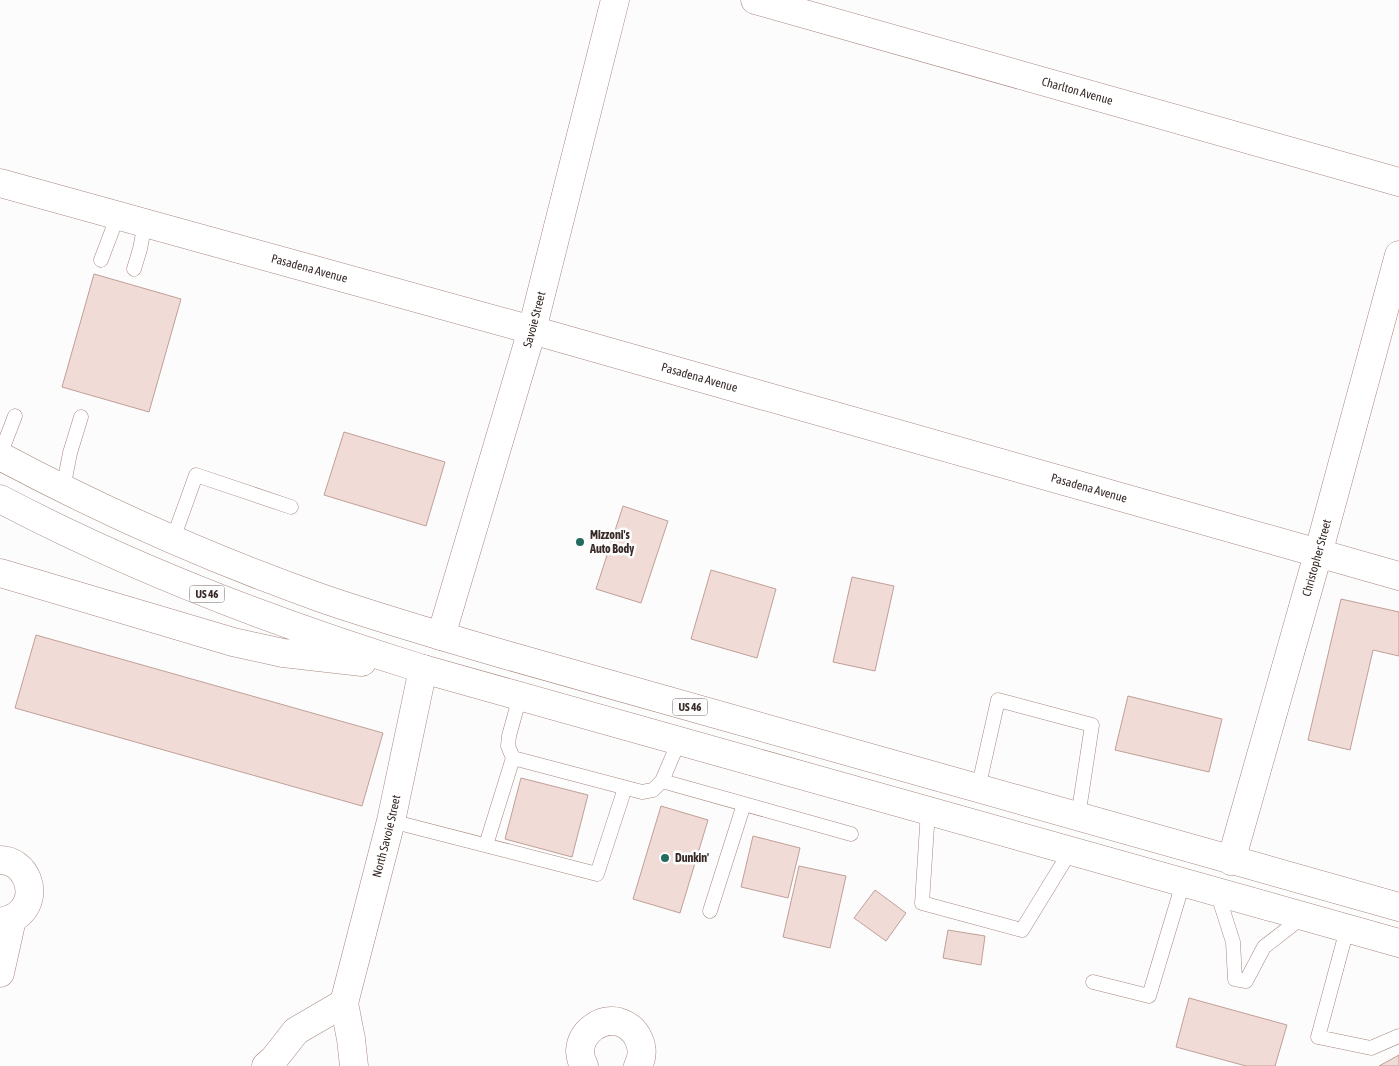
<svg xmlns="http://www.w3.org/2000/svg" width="1399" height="1066" font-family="'Asap Condensed',sans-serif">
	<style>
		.building { fill: #f0dbd6; stroke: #c19f97 }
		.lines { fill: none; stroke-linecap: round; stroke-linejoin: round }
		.service-casing { stroke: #a7877f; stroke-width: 15 }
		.minor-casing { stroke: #a7877f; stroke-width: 29 }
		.trunk-casing { stroke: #a7877f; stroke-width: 29 }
		.service { stroke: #fff; stroke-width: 14 }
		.minor { stroke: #fff; stroke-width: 28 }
		.trunk { stroke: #fff; stroke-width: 28 }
		.poi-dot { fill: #236a5f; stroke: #fcfcfc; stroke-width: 2 }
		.labels { text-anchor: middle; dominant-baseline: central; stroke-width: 5; stroke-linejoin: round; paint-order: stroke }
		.shield { fill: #fcfcfc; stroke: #726967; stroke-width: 1 }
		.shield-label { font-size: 11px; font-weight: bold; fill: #372a27 }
		.street-label { font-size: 12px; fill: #372a27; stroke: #fcfcfc }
		.poi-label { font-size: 12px; font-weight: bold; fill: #372a27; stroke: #fcfcfc; text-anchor: start }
	</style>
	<rect width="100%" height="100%" fill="#fcfcfc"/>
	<path class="building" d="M94,274L181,299L149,412L62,387Z
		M344,432L445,462L426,526L324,495Z
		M623,506L668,521L641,603L596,589Z
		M711,570L776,589L757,658L691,639Z
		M852,577L894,586L875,671L833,662Z
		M1341,599L1399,612V656L1373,650L1350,750L1308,740Z
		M36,635L383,733L362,806L15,708Z
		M1128,696L1222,719L1209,772L1115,750Z
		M521,778L588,795L572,857L505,839Z
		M661,806L708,820L680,913L633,899Z
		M753,836L800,848L788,898L741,887Z
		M799,866L846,876L830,948L783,937Z
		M875,890L906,913L886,941L854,918Z
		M948,930L985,936L981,965L943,958Z
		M1189,998L1287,1025L1275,1066H1246L1176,1047Z
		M1399,1055V1066H1379Z"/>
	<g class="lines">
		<g class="service-casing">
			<path id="service" d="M101,260L118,215
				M134,269L140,249L145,223
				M0,455L15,416
				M63,489L70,453L81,417
				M173,539L196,475L291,507
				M520,696L509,736L508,746L513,758L642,792L653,790L662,781L679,741
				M662,781L851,834
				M978,789L998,700L1092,725L1078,817
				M928,811L922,903L1022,930L1071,850
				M391,821L597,874L625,788
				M486,845L513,758
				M1217,892L1233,942L1235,979L1246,981L1264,947L1304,916
				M710,911L744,804
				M1347,929L1318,1037L1371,1048L1399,1036
				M1093,982L1149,996L1183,883"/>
		</g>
		<g class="minor-casing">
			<g id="minor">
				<path id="s1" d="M755,0L1399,182"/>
				<path id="s2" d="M0,183L532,330L1399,576"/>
				<path id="s3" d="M441,636L532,330L615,0"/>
				<path d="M0,860C26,860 39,894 21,912C16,918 8,920 0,922"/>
				<path id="s4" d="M1231,861L1318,554L1399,255"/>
				<path d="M0,973L12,919"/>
				<path d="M266,1066L274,1059L296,1031L344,1003"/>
				<path id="s5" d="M354,1066L351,1039L344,1003L391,821L423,669"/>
				<path d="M584,1066C582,1062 580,1056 580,1051C581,1032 601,1017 619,1022C638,1028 647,1049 638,1066"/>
			</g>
		</g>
		<g class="trunk-casing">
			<path id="trunk" d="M0,456C103,511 211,559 321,598C382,619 444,637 506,655L1399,907
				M0,499C135,570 277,624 423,669L1399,943
				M0,573L233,642L283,653L362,662"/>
		</g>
		<use href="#service" class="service"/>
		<use href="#minor" class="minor"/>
		<use href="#trunk" class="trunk"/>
	</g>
	<g class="poi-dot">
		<circle cx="580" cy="542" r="5"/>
		<circle cx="665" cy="858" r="5"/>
	</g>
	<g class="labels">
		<g class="shield">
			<rect x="189.5" y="585.5" width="35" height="17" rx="4"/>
			<rect x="672.5" y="698.5" width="35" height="17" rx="4"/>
		</g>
		<g class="shield-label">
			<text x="207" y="594">US 46</text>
			<text x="690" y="707">US 46</text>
		</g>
		<g class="street-label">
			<text stroke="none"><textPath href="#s1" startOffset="335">Charlton Avenue</textPath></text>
			<text stroke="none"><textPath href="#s2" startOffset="321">Pasadena Avenue</textPath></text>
			<text stroke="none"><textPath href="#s3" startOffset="330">Savoie Street</textPath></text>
			<text stroke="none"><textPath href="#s2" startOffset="726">Pasadena Avenue</textPath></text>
			<text stroke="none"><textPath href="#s2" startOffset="1131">Pasadena Avenue</textPath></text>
			<text stroke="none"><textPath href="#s4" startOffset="315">Christopher Street</textPath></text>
			<text stroke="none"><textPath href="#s5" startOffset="236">North Savoie Street</textPath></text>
		</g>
		<g class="poi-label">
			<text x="590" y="535">Mizzoni's<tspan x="590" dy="14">Auto Body</tspan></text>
			<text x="675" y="858">Dunkin'</text>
		</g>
	</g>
</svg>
